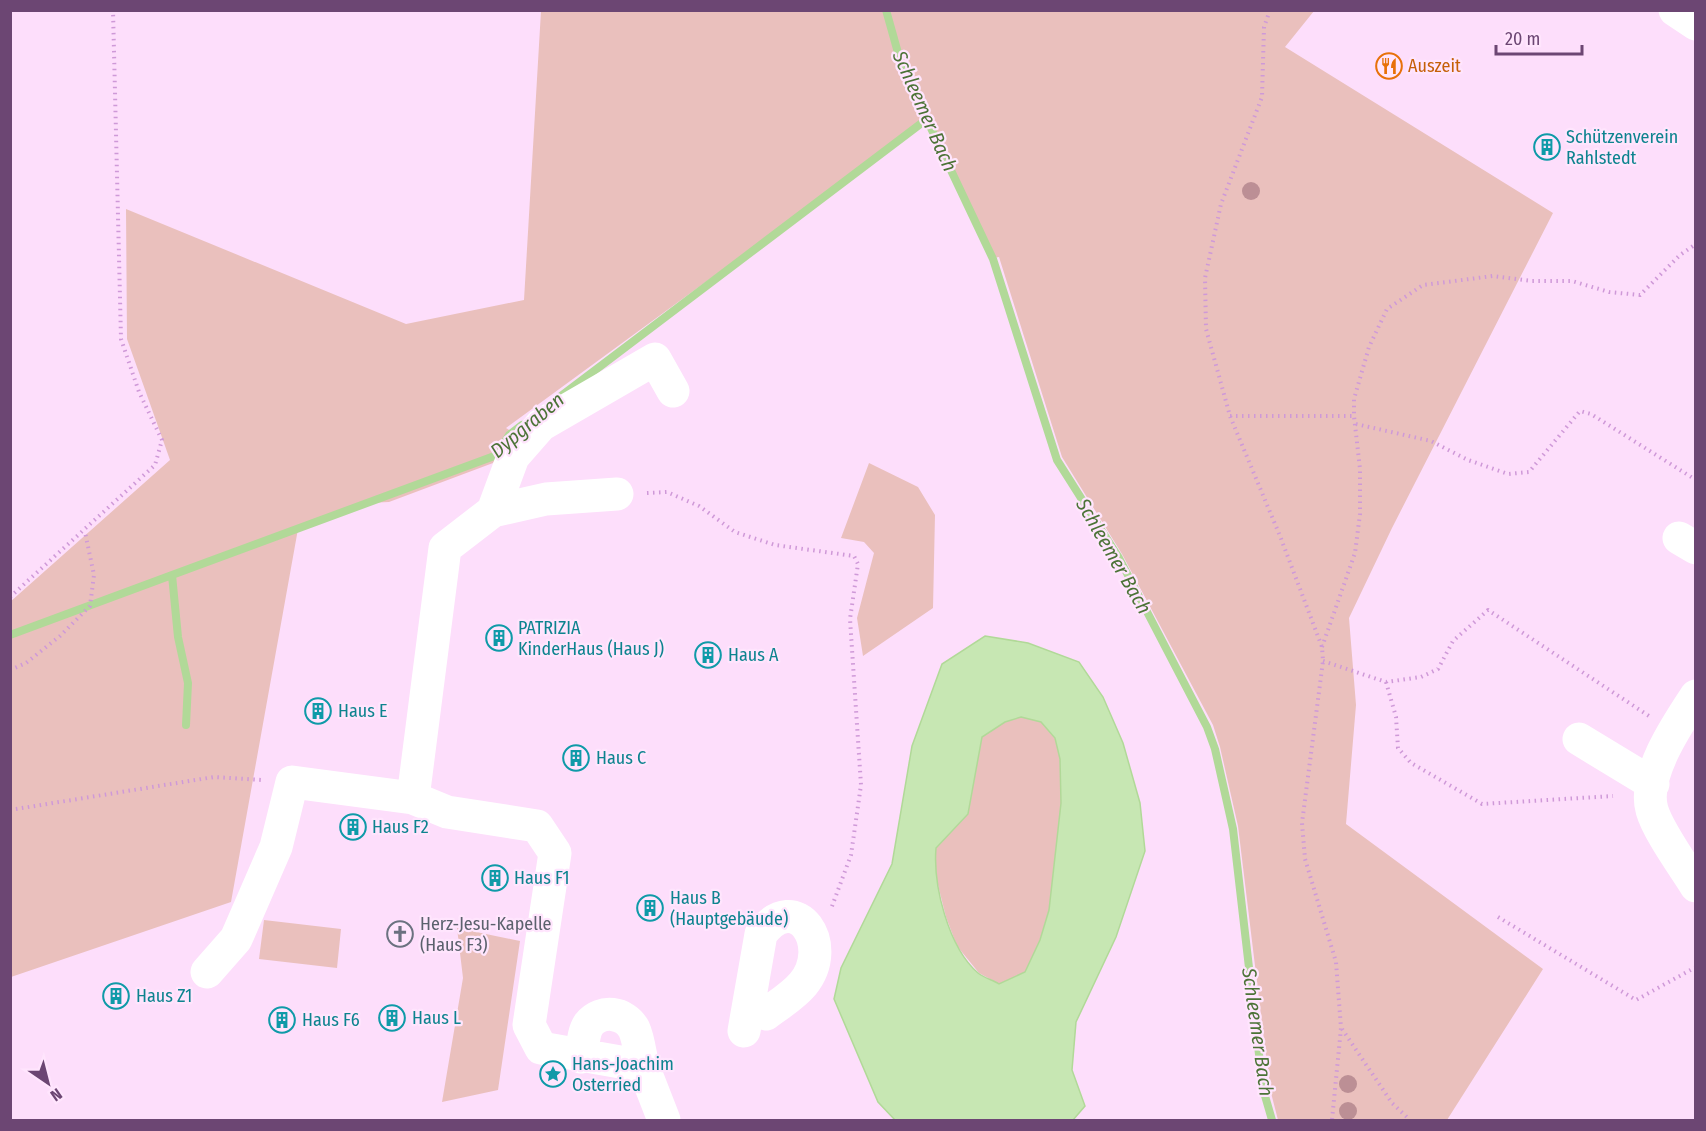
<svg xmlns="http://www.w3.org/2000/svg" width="1706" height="1131" font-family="'Fira Sans Condensed',sans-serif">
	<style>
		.green { fill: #eac0bd }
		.water { fill: #c7e7b3; stroke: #b1d998; stroke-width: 1.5; fill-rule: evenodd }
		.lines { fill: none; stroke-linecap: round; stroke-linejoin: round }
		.stream { stroke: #b1d998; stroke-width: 8 }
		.path { stroke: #cf99d8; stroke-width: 4; stroke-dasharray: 1.5 4.5; stroke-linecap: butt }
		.minor { stroke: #fff; stroke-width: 33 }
		.tree { fill: #bc8f95 }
		.labels { text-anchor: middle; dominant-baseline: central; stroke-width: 4.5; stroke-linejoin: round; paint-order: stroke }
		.food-label { font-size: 18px; fill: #c56008; stroke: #ffe5fd; text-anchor: start }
		.culture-label { font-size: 18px; fill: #0d838f; stroke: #ffe5fd; text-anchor: start }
		.worship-label { font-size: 18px; fill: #5b616d; stroke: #ffe5fd; text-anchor: start }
		.water-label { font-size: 20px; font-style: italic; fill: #4c7337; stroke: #ffe5fd }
	</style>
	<rect width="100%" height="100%" fill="#fddefb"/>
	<path class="green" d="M541,11H1314L1285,47L1553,213L1392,528L1349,618L1356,705L1346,824L1543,969L1447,1120H1278L1270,1089L1238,826L1220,747L1213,725L1122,554L1062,457L999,257L993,258L927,120L506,428L516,434L493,463L389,502L368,503L298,529L231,902L11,977L10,602L170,460L127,339L126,209L406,324L524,300Z
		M869,463L918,487L935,515L933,608L863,656L857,618L874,553L864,542L841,538Z
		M1021,717L1041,722L1055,738L1060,759L1061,803L1049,910L1040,940L1025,972L999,984L979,973L957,946L946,917L934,869L936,847L968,814L982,737L1005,722Z
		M264,920L341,929L337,968L259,959Z
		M457,928L520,941L498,1090L442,1102L463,978Z"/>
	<path class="water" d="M985,636L1028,643L1079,662L1103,697L1123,743L1140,803L1145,851L1116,937L1076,1022L1072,1070L1085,1106L1073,1120H895L878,1102L834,999L841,968L892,864L912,746L942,664ZM1021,717L1041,722L1055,738L1060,759L1061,803L1049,910L1040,940L1025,972L999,984C993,980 984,978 978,973C948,947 933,885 936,848L968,814L982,737L1005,722Z"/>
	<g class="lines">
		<path class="stream" d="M886,10L902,67L993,259L1057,460L1119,558L1207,727L1215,749L1233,829L1263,1089L1272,1120
			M561,396L927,119
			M10,635L172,575
			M186,725L188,683L178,637L172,575L497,455L509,435L522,425"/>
		<path class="path" d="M1270,10L1264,27L1262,97L1221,204L1205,278L1206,329L1230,416L1280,536L1322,647L1323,661L1302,823L1305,859L1336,962L1341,1028L1332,1120
			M1230,416H1354
			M1356,424L1431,441L1468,460L1508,474L1529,472L1580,411L1591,414L1696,480
			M647,493L667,492L699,506L735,532L775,545L854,556L858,564L850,619L861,785L851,855L831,909
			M10,597L155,465L162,440L139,392L121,339L113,10
			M1322,647L1355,553L1360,514V469L1354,416V399L1369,347L1387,309L1423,285L1493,276L1532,281H1572L1609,292L1640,295L1680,255L1696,244
			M1323,661L1386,682L1421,677L1438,669L1453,641L1488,610L1649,716
			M10,670L26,663L60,636L90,606L94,575L85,532
			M1386,682L1396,717L1398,748L1411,763L1482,804L1613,796
			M10,810L214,777L262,780
			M1498,917L1636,1000L1696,967
			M1342,1029L1392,1103L1410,1120"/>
		<path class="minor" d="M1675,10L1696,24
			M493,511L513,457L541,425L655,359L673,391
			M1679,538L1696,548
			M1696,696C1678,723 1642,776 1652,810C1658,831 1683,865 1696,886
			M1579,739L1653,784
			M413,798L445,548L493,511L546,499L617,494
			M207,972L236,939L253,900L276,847L292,782L413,798L447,812L537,826L555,853L529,1025L541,1048L643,1066L664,1120
			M744,1031L761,934C796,887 835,945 803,984C793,996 778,1005 766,1014
			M581,1057C583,1047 583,1032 589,1024C601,1009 625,1012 634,1029C639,1040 640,1055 643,1066"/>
	</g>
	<g class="tree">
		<circle cx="1251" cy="191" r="9"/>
		<circle cx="1348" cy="1084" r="9"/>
		<circle cx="1348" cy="1111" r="9"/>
	</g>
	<defs>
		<g id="restaurant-ring" transform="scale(1.35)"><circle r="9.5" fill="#ffe5fd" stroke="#e8710a" stroke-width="1.5"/><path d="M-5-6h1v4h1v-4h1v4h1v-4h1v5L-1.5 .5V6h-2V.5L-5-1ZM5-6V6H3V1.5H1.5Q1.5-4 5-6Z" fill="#e8710a"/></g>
		<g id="building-ring" transform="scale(1.35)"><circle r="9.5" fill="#ffe5fd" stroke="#0f9aa8" stroke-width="1.5"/><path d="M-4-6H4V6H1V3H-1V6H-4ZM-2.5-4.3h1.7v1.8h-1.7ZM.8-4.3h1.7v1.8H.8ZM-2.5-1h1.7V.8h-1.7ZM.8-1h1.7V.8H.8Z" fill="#0f9aa8"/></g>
		<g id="church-ring" transform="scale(1.35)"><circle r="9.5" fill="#ffe5fd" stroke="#6b7280" stroke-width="1.5"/><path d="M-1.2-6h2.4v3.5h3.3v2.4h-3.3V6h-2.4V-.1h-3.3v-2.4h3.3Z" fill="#6b7280"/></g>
		<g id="sight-ring" transform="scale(1.35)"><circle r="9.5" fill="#ffe5fd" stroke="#0f9aa8" stroke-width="1.5"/><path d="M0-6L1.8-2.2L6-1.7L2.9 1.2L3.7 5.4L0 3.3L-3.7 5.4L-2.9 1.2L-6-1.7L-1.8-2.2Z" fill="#0f9aa8"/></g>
	</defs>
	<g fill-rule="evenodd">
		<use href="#restaurant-ring" x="1389" y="66"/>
		<use href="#building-ring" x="1547" y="147"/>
		<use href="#building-ring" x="499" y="638"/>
		<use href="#building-ring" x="708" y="655"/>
		<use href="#building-ring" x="318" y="711"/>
		<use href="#building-ring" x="576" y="758"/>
		<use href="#building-ring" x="353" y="827"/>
		<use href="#building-ring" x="495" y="878"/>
		<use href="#building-ring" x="650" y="908"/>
		<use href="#church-ring" x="400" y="934"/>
		<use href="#building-ring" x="116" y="996"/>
		<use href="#building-ring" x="392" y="1018"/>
		<use href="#building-ring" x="282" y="1020"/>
		<use href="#sight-ring" x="553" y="1074"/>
	</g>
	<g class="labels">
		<g class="food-label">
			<text x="1408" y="66">Auszeit</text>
		</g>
		<g class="culture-label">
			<text x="1566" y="137">Schützenverein<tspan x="1566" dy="21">Rahlstedt</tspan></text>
			<text x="518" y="628">PATRIZIA<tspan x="518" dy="21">KinderHaus (Haus J)</tspan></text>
			<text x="728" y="655">Haus A</text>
			<text x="338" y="711">Haus E</text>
			<text x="596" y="758">Haus C</text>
			<text x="372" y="827">Haus F2</text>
			<text x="514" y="878">Haus F1</text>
			<text x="670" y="898">Haus B<tspan x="670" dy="21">(Hauptgebäude)</tspan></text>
			<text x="136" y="996">Haus Z1</text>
			<text x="412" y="1018">Haus L</text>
			<text x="302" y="1020">Haus F6</text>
			<text x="572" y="1064">Hans-Joachim<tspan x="572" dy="21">Osterried</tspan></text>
		</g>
		<g class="worship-label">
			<text x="420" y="924">Herz-Jesu-Kapelle<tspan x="420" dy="21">(Haus F3)</tspan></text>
		</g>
		<g class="water-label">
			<text transform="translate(925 111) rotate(66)">Schleemer Bach</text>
			<text transform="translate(527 425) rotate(-40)">Dypgraben</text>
			<text transform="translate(1114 556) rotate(60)">Schleemer Bach</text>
			<text transform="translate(1258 1032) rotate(82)">Schleemer Bach</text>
		</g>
	</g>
	<rect width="1706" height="1131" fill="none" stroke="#6c4673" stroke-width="24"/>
	<g transform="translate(48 1083) rotate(145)" stroke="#ffe5fd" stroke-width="4.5" paint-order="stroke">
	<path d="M0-4.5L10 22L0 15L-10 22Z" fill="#6c4673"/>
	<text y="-9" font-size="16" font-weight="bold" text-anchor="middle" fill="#6c4673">N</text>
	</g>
	<path d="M1496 45v9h86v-9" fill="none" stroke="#6c4673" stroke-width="3"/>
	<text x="1505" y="45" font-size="18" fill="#6c4673" stroke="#ffe5fd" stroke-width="4.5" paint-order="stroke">20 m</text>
</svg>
